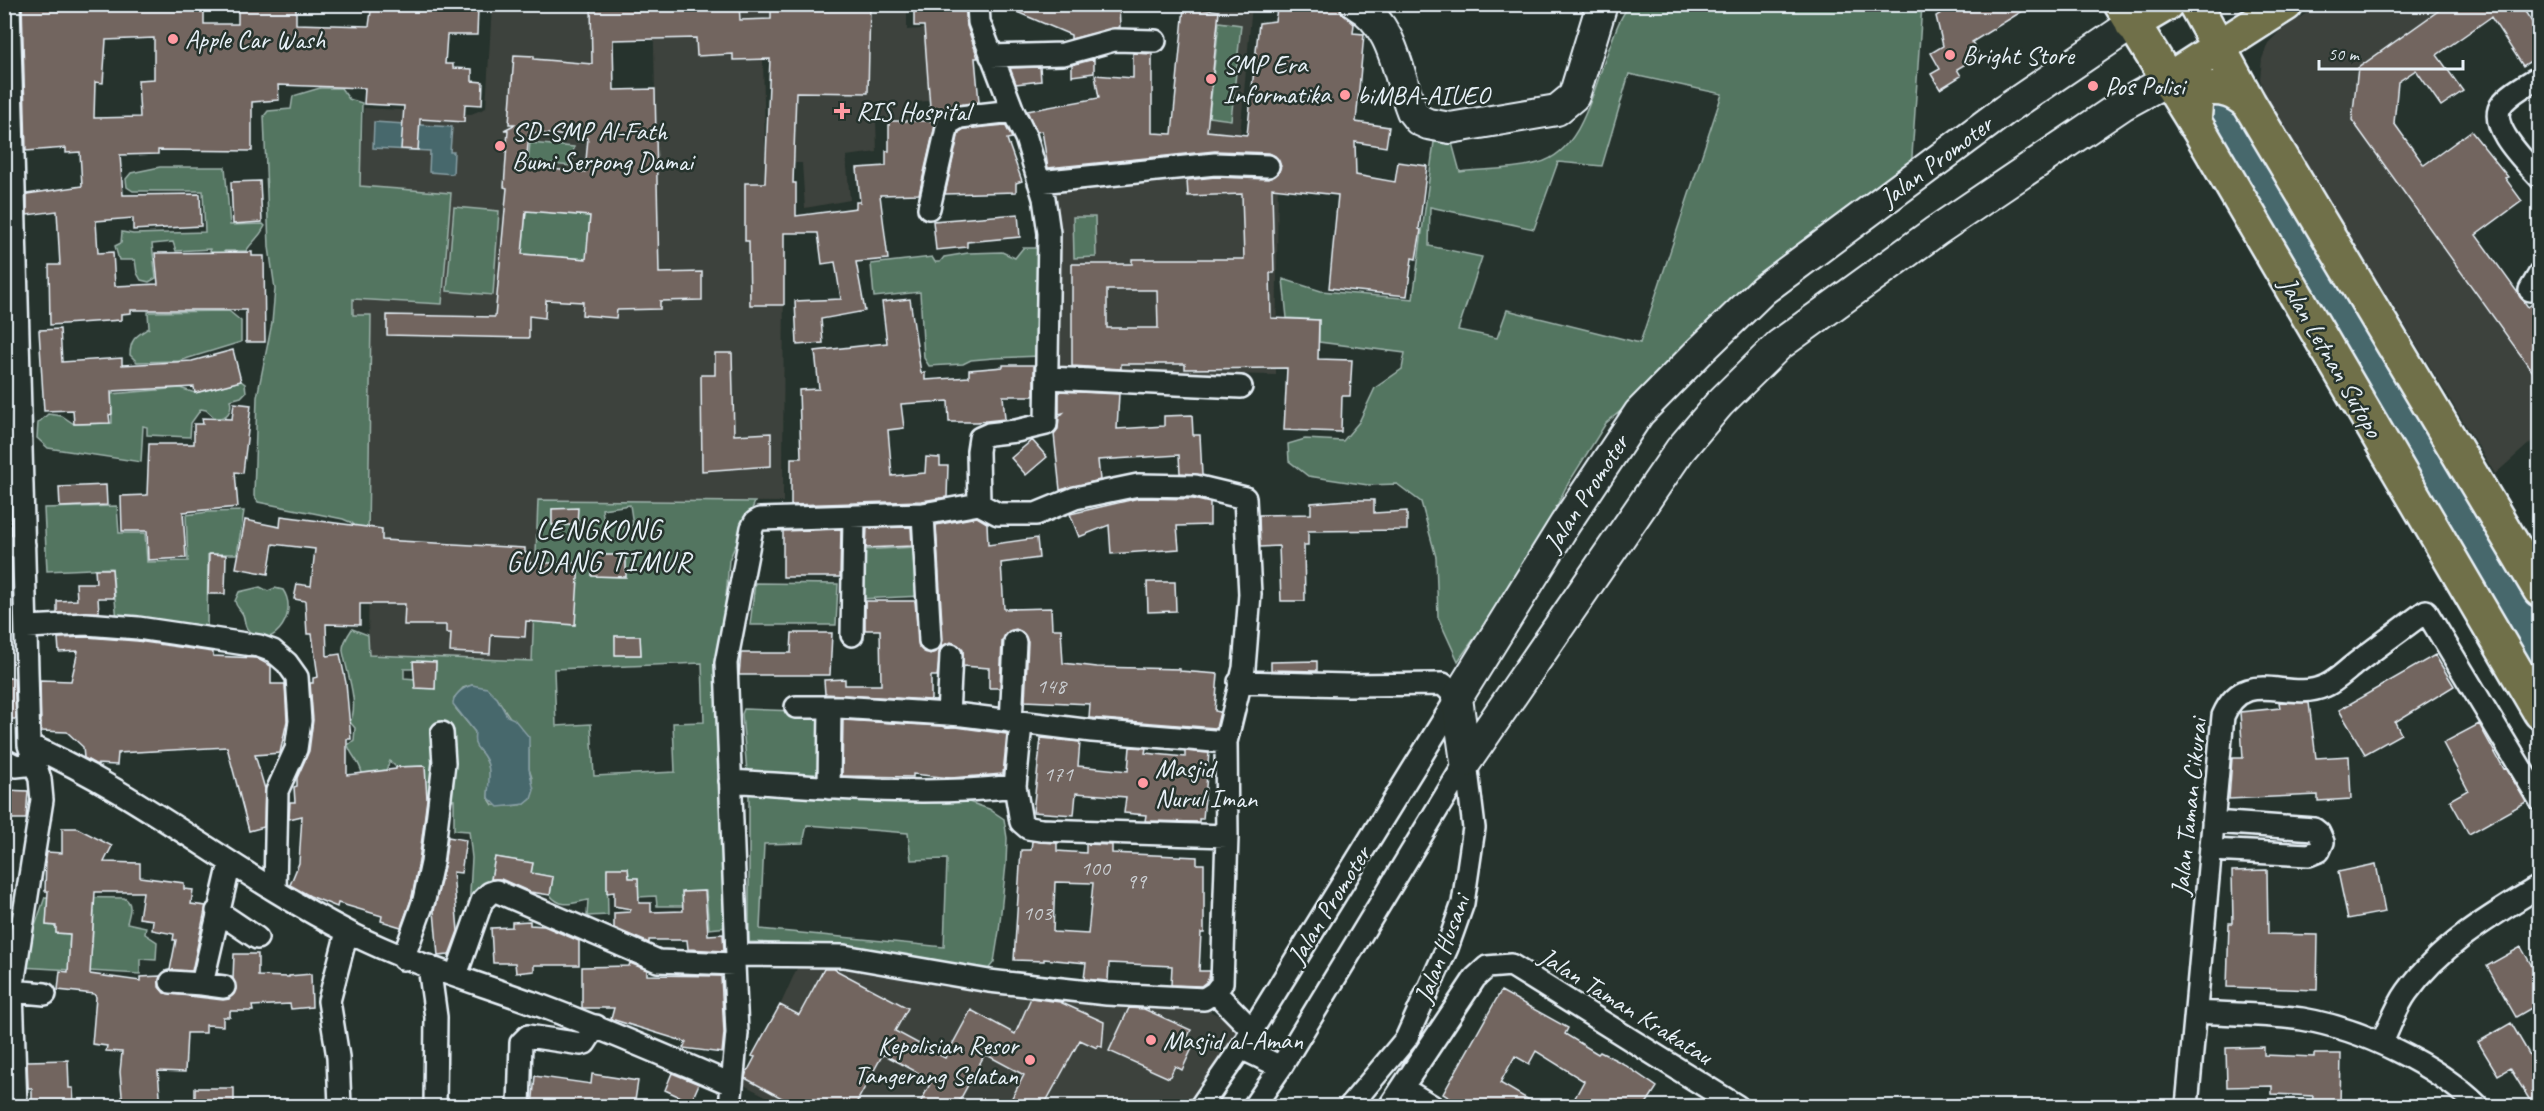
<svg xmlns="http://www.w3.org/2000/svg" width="2544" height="1111" font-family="Caveat,sans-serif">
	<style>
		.built { fill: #3d423c }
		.green { fill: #537560; stroke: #9eb3ac; stroke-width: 1.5; fill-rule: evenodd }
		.water { fill: #46676c; stroke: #879ea4; stroke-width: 1.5 }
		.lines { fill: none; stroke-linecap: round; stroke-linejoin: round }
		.river { stroke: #46676c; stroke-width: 34 }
		.building { fill: #72655f; stroke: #e8f1f8; stroke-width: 1.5; fill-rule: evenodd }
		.street-casing { stroke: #e8f1f8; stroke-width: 26 }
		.secondary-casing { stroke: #e8f1f8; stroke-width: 34 }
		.primary-casing { stroke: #e8f1f8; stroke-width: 38 }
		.street { stroke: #26332d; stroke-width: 21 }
		.secondary { stroke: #26332d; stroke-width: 30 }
		.primary { stroke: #70704a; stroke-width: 33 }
		.poi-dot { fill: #ff9aa2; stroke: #26332d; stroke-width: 2 }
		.labels { text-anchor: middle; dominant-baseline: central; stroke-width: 5; stroke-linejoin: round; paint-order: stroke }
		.number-label { font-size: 22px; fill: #caced2 }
		.poi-label { font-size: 26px; fill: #e8f1f8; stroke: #26332d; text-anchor: start }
		.street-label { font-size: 26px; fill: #e8f1f8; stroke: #26332d }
		.quarter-label { font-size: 28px; letter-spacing: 1.5px; fill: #e8f1f8; stroke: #26332d }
	</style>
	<rect width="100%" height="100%" fill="#26332d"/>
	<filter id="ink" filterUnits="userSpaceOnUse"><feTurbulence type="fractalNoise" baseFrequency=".0167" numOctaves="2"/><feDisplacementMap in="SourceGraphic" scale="12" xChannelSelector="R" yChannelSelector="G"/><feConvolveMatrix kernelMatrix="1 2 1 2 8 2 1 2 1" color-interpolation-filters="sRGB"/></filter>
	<g filter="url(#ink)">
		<path class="built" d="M492,5H591L593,63L660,309L653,5H907V30L934,28L941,100L915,102L916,119L876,120L877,152L846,156L850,200L805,208L802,163H767L771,19H762L766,183H796V233H784L783,502L538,500L533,661L368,655L371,315H352L364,108L471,114L486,108Z
			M1184,5H1252L1237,168L1170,162Z
			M2319,5H2508L2398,82L2394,123L2539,323V435L2495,474L2265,95L2260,79L2262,59L2268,43L2280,31Z
			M1278,166L1276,375L1056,371L1054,184Z
			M799,964L1202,1007L1243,1028L1190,1106H785L744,1085Z"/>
		<path class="green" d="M1630,5H1922L1911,171L1606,423L1566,487L1528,564L1458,661L1438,617L1436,557L1421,502L1397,484L1368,485L1308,476L1289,461L1288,444L1305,439L1343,441L1359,422L1375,388L1402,369L1405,353L1319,342V320L1287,318L1283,279L1321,291L1413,299L1434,142L1451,139L1460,172C1485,169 1514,170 1538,163C1582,152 1593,90 1607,54C1613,38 1619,17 1630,5ZM1629,74L1722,94L1640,343L1507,310L1497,338L1458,330L1482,257L1429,246L1430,207L1534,229L1558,162L1602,166Z
			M1219,22L1241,25L1231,120L1209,117Z
			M320,88H341L349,99L362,103L360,186L451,193L442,304L353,299V315H371L368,538L352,523L343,519L258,502L254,496L257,397L272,323L275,289L269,247L264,116L268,111L291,109L293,96Z
			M530,143L574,147L572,166L528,162Z
			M160,167H225L230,225L263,224L265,226C258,240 254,239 246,251H225V255H211L210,249L176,251L173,242L152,244L156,278L149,282L141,280L137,273L135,260H119L115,246L121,243L122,232L133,234L205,232L203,191H133L127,187L126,179L131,173Z
			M454,207L499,211L493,295L447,291Z
			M526,210L590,216L587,259L522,254Z
			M1073,217H1095L1096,257L1074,258Z
			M1023,248H1036L1038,251L1041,356L994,358L971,360L963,364L929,366L924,358L920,292L874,297L871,264L932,257L935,262H940L944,257L968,253L1002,252L1015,258Z
			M229,311L241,321V342L179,361L137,362L130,355C130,339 136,336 149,328L148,312Z
			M241,381L245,384L246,392L241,397L230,400C233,411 227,419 215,418L206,410L201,409L191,423L190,437L147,435V427L143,426L141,462L48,448L37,438L38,423L48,414L62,416L74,424L112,423L111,394L180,388L195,393Z
			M538,500L755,502L729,560L717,710L728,927L709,929L706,891L683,892V906H657L656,896L638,897V878H629L628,868L607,869L608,915L587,916L588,900C573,903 561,909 550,895L553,877L531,873L533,863L495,857L490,885L469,909L472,858L469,831L454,830V800L426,796L424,766L396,767L390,761L386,770L362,773C359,760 351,756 348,745L354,740L355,728L350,722C360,705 346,670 343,651C342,644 348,635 352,629L368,635L369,655L532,661ZM630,505L633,525L622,527L621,520L604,522L602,509ZM552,509H577L571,520H580V525H552ZM592,555H626L625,577L592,576ZM540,597L574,625L539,622ZM640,636L641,655H616L615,636ZM414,661L436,662L435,689L416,679L404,678V669H413ZM702,663L704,722L673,723L675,772L594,776L591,724L556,726L554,669ZM472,685L497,698L529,746V769L532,778L531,799L525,804L511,806L493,805L488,797C489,785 492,769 485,758C478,746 473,748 475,732L456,709L454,698L463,688Z
			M117,506L119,533H145L147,562L188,561L186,515L208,512L244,511L237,554H208L207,629L117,620L112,568L47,571L44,508Z
			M916,547L921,596L859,599L861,550Z
			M755,583L838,584L836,625H750Z
			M260,587L268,591L275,588L283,590C301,616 267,656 248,630C243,625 246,618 242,613C239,608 236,607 235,601L239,592Z
			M744,709L823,712L822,780L747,772L742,714Z
			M749,792L963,800L989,809L1004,819L1007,838L1006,864L999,931L994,962L986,972L970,970L962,965L854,946L749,942ZM807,825L908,833L911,860L947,859L944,947L760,929L764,844L803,843Z
			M45,897L124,898C134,903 129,914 127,923L146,927L145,934L157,942L156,960L140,959V974L21,967ZM94,912L92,947L69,946L70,934L56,933V926L46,925L47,913Z"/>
		<path class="water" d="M374,122L452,127L450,152H454L453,174L429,172L430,151L373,148Z
			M472,685L487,688L497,698L507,716L514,719L529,737V769L534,790L531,799L525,804L498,807L488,797C488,785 492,769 485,758C478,746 473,749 475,732L453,704C454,694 463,688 472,685Z"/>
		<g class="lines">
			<path class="river" d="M2222,124L2540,656"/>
		</g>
		<path class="building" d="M22,4H204V24H238V4H296V24L369,26L372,4H470V8H478L477,35H447L445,64H453V68L472,69V81L483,82L482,105L465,104L464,122L420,119L418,150L401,149L404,106L364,104L365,88L278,85L279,100L252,102V151L158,150V154L120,155L123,195L200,194L201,226L133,230V218L96,221L98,253L113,252L115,286L158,284L155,253L252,252V256H264L265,342H246V310H131V313L121,314V320L50,325L49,265H60L57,211L27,215V194L82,186L80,152L66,153V148L26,151ZM154,38V79L138,80L140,117L94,118L95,82L103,83L106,40Z
			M591,4H739L740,20L771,19V4L870,5L868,93L796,92L793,183H796V216L856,208V202H860L857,168L886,166V151H889V121H931L924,26H914V4H965L967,26L978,58H975L979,102L954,106L937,117L919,194L880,195L888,259L856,262L865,311L821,319L823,343L797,345L795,301L841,299L835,262L822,264L818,233H784V305H750L749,241H745V183H765L770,59L733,60V54L697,56L696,38L613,40L614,90L655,89L659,273L702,272V300L660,301V309L617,310L616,318L582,315L583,302L546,300L545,318L529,316V338L387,335V315L495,317L507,188L504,187L508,130H504L516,124H509L514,55L534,56V59L592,64ZM529,132L588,138L585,172L526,167ZM526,211L590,216L586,259L522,254Z
			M998,4H1067L1066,7L1119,5L1120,27L1071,39V35Z
			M1278,4H1339L1341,12L1354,24L1353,33L1364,34L1356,122L1389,127L1386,147L1355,142L1356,175L1395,182L1398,162L1427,166L1419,229L1421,230L1416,259L1412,258L1407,296L1329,288L1338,195L1272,188L1274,273H1270L1271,318L1319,320L1318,359L1352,360L1350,396H1342L1341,432L1284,430L1287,368L1185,369V364H1121V369L1072,366V264H1132V259H1244L1242,194L1188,196L1187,180L1215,177L1268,179L1278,173L1281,166L1275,156L1269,153L1215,151L1048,168L1042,131L1037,132L1027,111L1099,98L1095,75L1133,78V53L1152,54V133L1172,134L1184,7L1219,11L1207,131L1247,135L1259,23L1275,21ZM1107,290H1157L1158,328H1107Z
			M1956,4H2034L1972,42L1978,52L1972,55L1974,59L1957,69L1961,76L1940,89L1931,74L1940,69L1931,53L1943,46L1936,16Z
			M2448,4H2520L2540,34V47L2534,51L2537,57L2523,66L2491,17L2437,55L2463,91L2441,106L2416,70L2398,82L2394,123L2424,165L2471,131L2508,177L2505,178L2522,201L2476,235L2528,307L2540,298V382L2352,120L2358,68Z
			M1094,59V73L1072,76V65Z
			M1040,67L1041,81L1016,84L1010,68Z
			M1005,125L1012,138L1007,139L1022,181L1016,183V192L945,194L959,132L964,129Z
			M260,181L262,222L233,224L231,182Z
			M1018,214L1020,237L967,242V247L936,250L933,221Z
			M910,299L921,373H925V380L969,377V370L1003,367V365H1034V396H1003L1005,419L977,422H949L948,401L901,404L904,428L888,430L892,476L925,473L926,457L940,458V466H948L947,497L922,501L791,505V458H801L799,390L819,389L815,351L887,343L882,302Z
			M60,329L62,362L122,358V365L192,361L233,350L241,381L195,393L194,387L111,391L112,414L109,415L110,423L74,424L73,410L44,411L39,330Z
			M715,353H732L734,435L771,433V466L702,471L701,375H715Z
			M1059,391L1119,394L1117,429L1164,426V416L1192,415L1193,435H1200L1202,475L1180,473L1179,455L1098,460L1100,480L1060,490L1054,434L1058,429L1059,417L1063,413L1059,414Z
			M234,403L251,405L243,473L235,472L238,507L183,512L186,558L148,560L147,531H122L121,496L147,495L149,444H194V424H203L202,418L232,419Z
			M1032,440L1047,457L1026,475L1011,458Z
			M106,485L107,505L60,507L59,487Z
			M1139,498L1193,499L1210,503V525L1177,526L1179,549L1111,554L1109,525L1079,537L1070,514Z
			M1348,500H1374V513L1407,511V530L1308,531V545H1304L1305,601H1281L1279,546L1260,547L1259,515L1311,514V503Z
			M578,508L577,525H552V509Z
			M281,516L382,529V540L525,548V553H530L529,563H579L575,625L526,621L525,637L491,635L490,654L450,652L451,633H446V625H404L405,604H360V625L326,624L327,656L340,654L346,683L351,739H347V775L396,769V767L425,766L427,799L419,861L412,897L401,927L381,921L382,916L338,903L337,907L310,896L290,885L299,863L302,816L289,819L290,802H295L294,787L297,786V778L309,751L313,720L310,683H313V678L318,677L312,634H307L305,601L294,599L297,584L311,586L315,549L273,544L268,574L236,568L245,520L280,527Z
			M977,517L987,523L988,545L1037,538L1039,558L1001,563L1004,609L1051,608L1052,629H1061L1063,663L1097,667L1180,669V671L1218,674L1215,711L1220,712L1216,728L1089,718L1090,704L1025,701L1028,642L1022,632L1016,629L1009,631L1002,641L1000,688H989V668L963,666V650L958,645L951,642L941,648L943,640L936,525Z
			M911,527L912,546L866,548L867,528Z
			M841,529L840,577H783V531Z
			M209,554L226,555L225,594H208Z
			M592,555H626V577L592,576Z
			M95,569H112L114,598H98L99,612L57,613V601L77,600L76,583H96Z
			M1147,582H1175L1176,611L1148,612Z
			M865,601H915L919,647L930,654L941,648L937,676H931V700L825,694L824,680L845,679V685H881L880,630H865Z
			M792,633H832L830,675H739L741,653H791Z
			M615,636H640L641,655H615Z
			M86,637L137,641L213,652V656L256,658L271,666V684H285L287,721L280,753L255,755L265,789L264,827L249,831L227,747L118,753L117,765L95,764L84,758L83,747L67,732L41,731L40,680L71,681L78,651L59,652L58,638Z
			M2435,655L2454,686L2395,722L2401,734L2365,754L2339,710Z
			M413,661L436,662L435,689L415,688Z
			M1317,661V671L1271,670V662Z
			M4,678H14L16,719H4Z
			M2279,702L2309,703L2316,758L2349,756L2351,799L2318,801V795L2229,799L2232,758H2243L2240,712L2280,708Z
			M843,720L956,727L1007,734L1003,774L951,778L913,774V777L842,776Z
			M2479,724L2504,769L2506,768L2526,802L2469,834L2450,800L2468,790L2443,743Z
			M1041,738L1080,742L1078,766L1128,771L1130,747L1146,748L1145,753L1185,757V751L1209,753L1203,819H1199V822L1145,821L1146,815L1124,813L1126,797L1076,793L1074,815L1033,812Z
			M4,790L28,791L26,819H4Z
			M62,828H77L112,846L104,862L140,863V877L184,883V889L193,890L191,904L206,906L192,971L170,970L176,940H173L174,934L152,930L153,920L139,918L143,892H95L90,974L140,981V977L160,976L159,987L164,993L223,1000L229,999L236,989L233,979L234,954H258V976L289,977V976L311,974L312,1007L291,1009L290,1004L252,1006L253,1011H230V1017H223V1026L206,1025V1033H187L185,1072L158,1071L161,1107H123L120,1072L122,1052L106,1051L107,1046L92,1044L96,997L94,994L58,990L60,971L68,972L70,934L56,933V926L46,925L48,891H45L46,859L47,852L62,853Z
			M448,837L466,840L461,873L453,872L458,931L449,955L438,956L434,911L444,866Z
			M1032,841L1057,843V851L1086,853V844L1112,845V853L1197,857V864H1204V933H1201L1199,971H1210L1209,978L1206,982L1201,986L1171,985L1172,966L1109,963L1108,981L1084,979L1086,963L1044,959V961L1014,960L1021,850H1031ZM1055,882L1093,883L1088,934L1053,932Z
			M495,857L533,863L531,873L553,877L550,895L530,892L501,879H491Z
			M2376,864L2385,912L2348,919L2338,872Z
			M607,868H628L629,878H638L639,903H651V912L683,911L682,892L705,891L708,935L723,934L724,951L688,949L687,940H649V943L614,928V913L630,912L631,909L614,906V892L607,893Z
			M2267,870L2268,934L2318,935L2317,990L2227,987L2229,923H2233L2232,871Z
			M530,921V925L544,926L579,941V965H534V971L516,973L515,963H493L491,928L512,927V922Z
			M2521,947L2540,980V1003L2516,1017L2487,966Z
			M630,963L647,970V975L721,976L724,1033L722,1053L683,1048L686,1042L611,1019L614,1008H582V967L629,966Z
			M824,969H834L908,1008L895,1031L945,1058L971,1010L1015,1034L1031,998L1060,1002L1104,1022L1102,1047L1098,1045L1097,1048L1080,1040L1043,1107H1007L1024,1075L985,1054L956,1107H918L932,1080L883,1054L854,1107H798L745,1078L746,1074L755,1057L752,1056L780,1005L799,1015Z
			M1501,991L1568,1028L1565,1034L1598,1054L1600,1052L1622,1063L1657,1087L1644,1107H1570L1584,1081L1536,1051L1529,1064L1515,1056L1500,1083L1541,1107H1464L1443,1094Z
			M1129,1008L1144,1009L1191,1030L1186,1040L1194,1044L1182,1070L1175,1066L1169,1078L1109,1051Z
			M2511,1023L2532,1059L2540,1055V1107H2534L2510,1068L2498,1075L2478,1042Z
			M2264,1047V1055L2314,1057V1054H2341L2340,1105L2312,1104L2313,1096L2272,1094V1086L2227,1087L2226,1048Z
			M68,1060L69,1088H73L74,1107H32V1088H28L27,1061Z
			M672,1073L699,1084L691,1102L665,1090Z
			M592,1074L638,1081L634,1107H532L535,1076L591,1084Z
			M195,1088H234V1107H195Z"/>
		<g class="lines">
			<g class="street-casing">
				<path id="street" d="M9,4L29,745L40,779L42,800L12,991L16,1106
					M991,56L1063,54L1114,40L1155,41
					M2540,76C2528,84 2510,93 2502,104C2486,125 2526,162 2540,178
					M1039,182L1215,164L1268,166
					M929,208L948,124L960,117L1013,111
					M2530,290L2540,273
					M1047,378L1241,387
					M923,514L930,641
					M4,546L24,545
					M27,627L86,624L138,628L259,646L273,651L287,663L297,677L300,721L296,749L277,791L275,890
					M852,635L854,517
					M796,707H839L963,715L1092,731L1226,742
					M948,715L951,655
					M1011,722L1015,642
					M29,745C143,795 239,877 350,933C409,963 472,981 533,1003C600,1027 665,1056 731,1084
					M4,760L16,766L35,764
					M730,781C824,787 921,797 1015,786L1021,822L1028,828L1041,830L1227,836
					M1015,786L1021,724
					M829,788L830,707
					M2211,850L2309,855L2319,851L2323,842L2319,833L2314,829L2213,822
					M217,911L257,938
					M737,955L844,956L989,981L1107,994L1204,999L1215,992L1222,983L1227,836L1226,742L1244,668L1250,594L1245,498L1195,486L1138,485L1075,498L1036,514H998L979,504L978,451L980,438L989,434L1016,431L1046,424L1049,233L1044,198L1026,138L1013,111L979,22L978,4
					M403,959L424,900L432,863L444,763L442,733
					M429,966L436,1017L435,1106
					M456,975L482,901L490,893L496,891L658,961L734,964
					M171,982L202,984
					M224,987L202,984L230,863
					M12,991L45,994
					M1215,992L1252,1030
					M2196,1012C2231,1014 2268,1014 2302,1019C2362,1029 2435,1064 2478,1106
					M2382,1042C2390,1026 2396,1007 2407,992C2441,945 2491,916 2540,886
					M1241,1048L1281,1067
					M1404,1089L1432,1106
					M340,1106L338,1057L329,1001L347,932
					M519,1106L521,1043L528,1036L581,1044L585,1043L596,1026
					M730,1106L737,1033L734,964L737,955L726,663L752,528L755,522L760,519L923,514L979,504
					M1201,1106L1241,1048L1457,698L1443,684L1348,685L1239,682
					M1254,1106L1281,1067L1466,762
					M1350,1106L1406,1039L1447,948L1463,903L1474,828L1466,762
					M1390,1106L1475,978L1487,967L1511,965L1737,1106
					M2187,1106L2223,716C2245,665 2287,703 2325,686C2335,682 2346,671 2355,664C2378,646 2402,629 2426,611L2540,800"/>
			</g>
			<g class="secondary-casing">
				<path id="secondary" d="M1356,4C1395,26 1397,74 1412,111L1419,120L1428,124L1450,128L1557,110L1574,96L1602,4
					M1466,762L1457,698L1565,524L1639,413L1699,352L1763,290L2005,110L2132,24
					M1466,762L1680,450L1719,404L1779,345L1936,231L2124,104L2166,81"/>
			</g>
			<g class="primary-casing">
				<path id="primary" d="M2121,4L2201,133L2540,712
					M2195,4L2249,103L2540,590
					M2132,24L2166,4
					M2166,81L2286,4
					M2194,123L2196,99L2205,89C2224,87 2234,91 2249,103"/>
			</g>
			<use href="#street" class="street"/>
			<use href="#secondary" class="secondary"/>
			<use href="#primary" class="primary"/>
		</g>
	</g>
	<g class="poi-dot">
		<circle cx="173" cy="39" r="6"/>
		<circle cx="1950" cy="55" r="6"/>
		<circle cx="1211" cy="79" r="6"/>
		<circle cx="2093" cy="86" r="6"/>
		<circle cx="1345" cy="95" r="6"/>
		<path d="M839 102h6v6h6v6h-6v6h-6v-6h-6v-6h6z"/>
		<circle cx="500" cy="146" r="6"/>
		<circle cx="1143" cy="783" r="6"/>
		<circle cx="1151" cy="1040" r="6"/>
		<circle cx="1030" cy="1060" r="6"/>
	</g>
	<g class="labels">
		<g class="number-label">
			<text x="1051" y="686">148</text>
			<text x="1058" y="774">171</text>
			<text x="1095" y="868">100</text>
			<text x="1136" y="881">99</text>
			<text x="1037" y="913">103</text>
		</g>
		<g class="poi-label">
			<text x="185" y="39">Apple Car Wash</text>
			<text x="1962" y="55">Bright Store</text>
			<text x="1223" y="64">SMP Era<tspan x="1223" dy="30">Informatika</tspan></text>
			<text x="2105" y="86">Pos Polisi</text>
			<text x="1357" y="95">biMBA-AIUEO</text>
			<text x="856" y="111">RIS Hospital</text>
			<text x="512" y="131">SD-SMP Al-Fath<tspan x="512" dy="30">Bumi Serpong Damai</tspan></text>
			<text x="1155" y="768">Masjid<tspan x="1155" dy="30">Nurul Iman</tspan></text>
			<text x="1163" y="1040">Masjid al-Aman</text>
			<text x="1018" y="1045" text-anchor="end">Kepolisian Resor<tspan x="1018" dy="30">Tangerang Selatan</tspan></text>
		</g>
		<g class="street-label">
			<text transform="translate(1936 161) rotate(-37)">Jalan Promoter</text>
			<text transform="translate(2331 357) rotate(60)">Jalan Letnan Sutopo</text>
			<text transform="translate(1586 493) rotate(-57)">Jalan Promoter</text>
			<text transform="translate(2189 807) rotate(-84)">Jalan Taman Cikurai</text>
			<text transform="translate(1329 905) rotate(-58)">Jalan Promoter</text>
			<text transform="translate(1442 949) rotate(-69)">Jalan Husani</text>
			<text transform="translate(1626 1006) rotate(32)">Jalan Taman Krakatau</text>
		</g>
		<g class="quarter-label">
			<text x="599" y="529">LENGKONG<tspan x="599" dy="32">GUDANG TIMUR</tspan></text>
		</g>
	</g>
	<rect width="2544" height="1111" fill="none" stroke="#26332d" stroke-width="24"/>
	<rect x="12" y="12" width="2520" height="1087" fill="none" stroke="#e8f1f8" stroke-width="2" filter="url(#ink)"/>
	<path d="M2319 60v9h144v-9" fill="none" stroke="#e8f1f8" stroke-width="3"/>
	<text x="2328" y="60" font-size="18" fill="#e8f1f8" stroke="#26332d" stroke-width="4.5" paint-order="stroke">50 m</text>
</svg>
